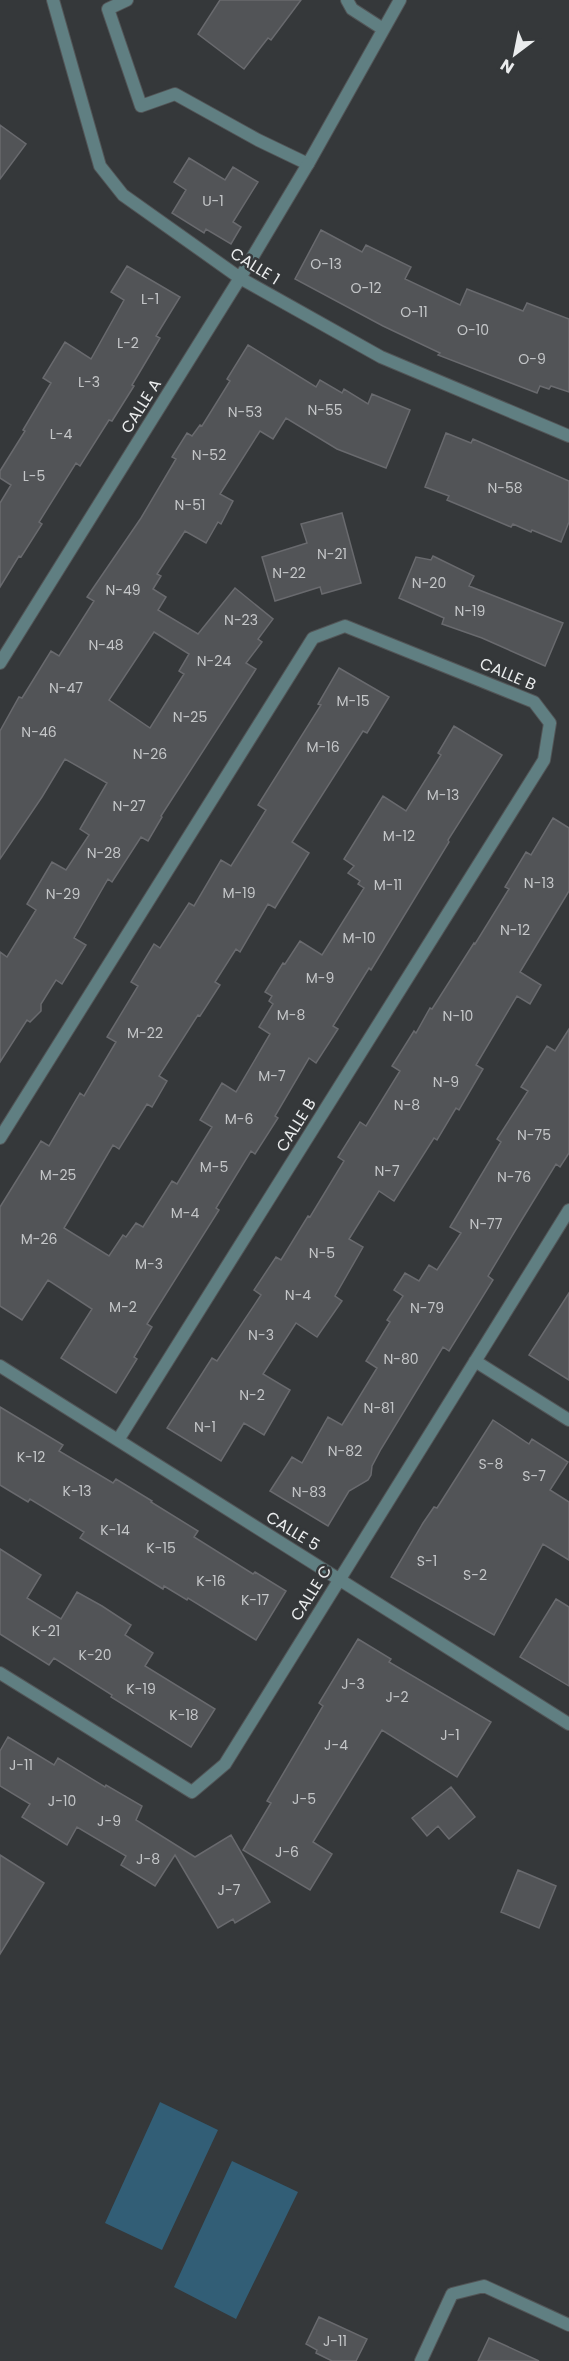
<svg xmlns="http://www.w3.org/2000/svg" width="569" height="2361" font-family="Poppins,sans-serif">
	<style>
		.green { fill: #325e76 }
		.building { fill: #525457; stroke: #696a6e; stroke-width: 1.5; fill-rule: evenodd }
		.lines { fill: none; stroke-linecap: round; stroke-linejoin: round }
		.service-casing { stroke: #525557; stroke-width: 14 }
		.minor-casing { stroke: #525557; stroke-width: 14 }
		.service { stroke: #607f82; stroke-width: 12 }
		.minor { stroke: #607f82; stroke-width: 12 }
		.labels { text-anchor: middle; dominant-baseline: central; stroke-width: 5; stroke-linejoin: round; paint-order: stroke }
		.number-label { font-size: 14px; fill: #c4c6c8 }
		.street-label { font-size: 16px; fill: #eaeced; stroke: #35383a }
	</style>
	<rect width="100%" height="100%" fill="#35383a"/>
	<path class="green" d="M160,2102L218,2130L162,2250L105,2223Z
		M232,2161L298,2192L236,2319L174,2287Z"/>
	<path class="building" d="M220,0H301L271,40L268,38L244,69L198,34Z
		M0,125L26,144L0,179Z
		M189,158L225,180L233,167L258,182L233,222L241,227L231,244L206,229L204,233L172,213L186,190L174,182Z
		M321,230L362,252L366,245L411,267L405,279L460,305L467,289L523,311L527,303L569,319V392L551,386L549,389L540,386L537,393L438,355L440,353L383,326L295,279Z
		M127,266L180,297L156,336L160,338L132,385L134,386L112,421L109,420L80,466L76,463L39,522L42,524L21,557L19,556L0,587V503L11,485L0,478V471L25,431L23,430L51,383L43,378L65,342L91,359L124,300L111,292Z
		M248,345L316,387L320,380L342,393L344,389L368,404L372,394L410,410L386,468L337,449L286,418L273,439L260,431L220,494L233,501L221,524L218,522L206,543L185,531L157,574L161,576L153,589L166,597L158,610L198,634L235,588L273,619L258,639L262,642L246,663L256,669L161,816L162,817L148,841L141,837L112,882L108,879L74,938L86,945L62,984L56,980L41,1004V1011L30,1022L27,1020L0,1062V952L7,957L36,910L27,904L52,862L66,870L89,835L80,829L107,783L65,759L42,797L0,859V731L19,697L22,698L51,651L59,656L94,601L87,597L141,518L176,459L172,457L187,433L192,436L200,425L202,426L230,381L227,379ZM154,632L189,654L179,671L184,674L150,728L109,700Z
		M446,433L471,443L473,439L569,481V522L561,542L532,530L531,532L513,524L511,527L447,500L449,496L425,487Z
		M342,513L361,583L322,594L320,587L275,601L262,557L307,543L301,524Z
		M433,556L474,576L469,586L563,623L545,666L482,638L442,624L444,618L399,598L416,557L431,560Z
		M339,668L389,697L367,733L363,731L292,842L309,853L275,908L268,904L240,952L236,949L215,982L220,985L200,1016L198,1015L159,1076L167,1081L152,1107L147,1104L119,1149L113,1145L64,1228L109,1256L123,1235L126,1237L136,1223L143,1227L172,1181L177,1184L212,1127L200,1120L222,1083L236,1092L270,1034L259,1027L273,1004L269,1001L272,996L265,992L283,963L285,964L300,941L322,955L364,888L358,884L360,881L348,873L354,866L344,859L383,796L406,811L441,755L438,753L454,726L502,755L448,840L449,842L371,970L369,968L333,1026L338,1029L316,1063L309,1058L275,1116L278,1118L255,1154L251,1151L216,1208L219,1210L147,1324L152,1327L134,1357L137,1359L116,1393L61,1358L92,1309L48,1280L22,1320L0,1306V1207L41,1141L49,1146L80,1093L84,1096L116,1042L107,1037L138,986L131,982L154,944L160,948L189,903L194,906L221,860L231,866L266,810L258,805L321,705L318,704Z
		M553,818L569,828V891L520,972L541,985L530,1004L517,996L476,1065L483,1069L459,1110L456,1108L437,1140L434,1138L394,1201L379,1191L349,1239L363,1247L335,1296L342,1301L317,1337L296,1323L263,1374L290,1390L264,1435L244,1423L221,1461L167,1428L212,1358L217,1361L261,1295L254,1290L276,1257L281,1260L308,1216L310,1217L344,1161L338,1157L360,1122L366,1126L400,1071L392,1066L414,1031L416,1033L430,1008L432,1009L474,943L475,944L509,889L505,887L526,852L531,855Z
		M569,1029V1153L560,1167L556,1164L521,1221L488,1276L493,1280L449,1351L443,1347L381,1449L372,1466L371,1475L368,1480L349,1491L328,1526L270,1491L292,1457L302,1463L328,1417L342,1425L377,1368L366,1361L390,1322L387,1320L403,1296L394,1290L405,1273L419,1281L429,1265L437,1270L461,1233L450,1227L501,1142L497,1139L528,1091L521,1087L547,1046L555,1051Z
		M569,1293V1380L529,1355Z
		M0,1407L63,1445L59,1451L113,1483L116,1479L152,1501L151,1502L198,1531L194,1537L253,1574L255,1572L286,1591L256,1640L188,1598L187,1600L164,1586L163,1589L80,1538L84,1532L30,1499L28,1502L0,1485Z
		M493,1420L529,1444L532,1439L568,1462L550,1490L569,1502V1560L543,1544L494,1635L391,1577L423,1523L434,1507L437,1508Z
		M0,1549L41,1575L27,1598L61,1619L77,1592L102,1606L131,1625L125,1635L153,1653L145,1666L215,1709L191,1747L111,1697L112,1695L54,1658L49,1665L0,1634Z
		M556,1599L569,1607V1686L520,1657Z
		M358,1639L391,1659L389,1662L491,1722L457,1777L382,1730L313,1842L332,1854L310,1890L243,1850L271,1803L267,1801L323,1706L319,1703Z
		M8,1737L54,1765L58,1758L105,1787L106,1785L142,1806L136,1820L195,1857L231,1835L270,1902L235,1923L233,1919L218,1928L175,1855L155,1886L121,1865L126,1856L77,1827L67,1845L22,1817L30,1804L0,1786V1751Z
		M451,1787L475,1817L449,1839L438,1826L427,1836L412,1818Z
		M0,1855L44,1883L0,1954Z
		M518,1870L556,1886L539,1928L501,1912Z
		M319,2317L367,2339L356,2361H332L316,2353L317,2350L306,2344Z
		M489,2338L539,2361H478Z"/>
	<g class="lines">
		<g class="service-casing">
			<path id="service" d="M127,0L108,9L141,106L175,94L258,140L308,164L400,0
				M347,0L352,9L383,29"/>
		</g>
		<g class="minor-casing">
			<path id="minor" d="M53,0L100,166L123,195L240,278L381,357L569,436
				M0,663L240,278L308,164
				M0,1138L313,638L345,626L534,702L550,723L544,760L118,1440
				M475,1361L569,1420
				M0,1366L569,1724
				M0,1673L192,1792L225,1764L569,1210
				M421,2361L452,2294L484,2286L569,2325"/>
		</g>
		<use href="#service" class="service"/>
		<use href="#minor" class="minor"/>
	</g>
	<g class="labels">
		<g class="number-label">
			<text x="213" y="201">U-1</text>
			<text x="326" y="264">O-13</text>
			<text x="366" y="288">O-12</text>
			<text x="150" y="299">L-1</text>
			<text x="414" y="312">O-11</text>
			<text x="473" y="330">O-10</text>
			<text x="128" y="343">L-2</text>
			<text x="532" y="359">O-9</text>
			<text x="89" y="382">L-3</text>
			<text x="325" y="410">N-55</text>
			<text x="245" y="412">N-53</text>
			<text x="61" y="434">L-4</text>
			<text x="209" y="455">N-52</text>
			<text x="34" y="476">L-5</text>
			<text x="505" y="488">N-58</text>
			<text x="190" y="505">N-51</text>
			<text x="332" y="554">N-21</text>
			<text x="289" y="573">N-22</text>
			<text x="429" y="583">N-20</text>
			<text x="123" y="590">N-49</text>
			<text x="470" y="611">N-19</text>
			<text x="241" y="620">N-23</text>
			<text x="106" y="645">N-48</text>
			<text x="214" y="661">N-24</text>
			<text x="66" y="688">N-47</text>
			<text x="353" y="701">M-15</text>
			<text x="190" y="717">N-25</text>
			<text x="39" y="732">N-46</text>
			<text x="323" y="747">M-16</text>
			<text x="150" y="754">N-26</text>
			<text x="443" y="795">M-13</text>
			<text x="129" y="806">N-27</text>
			<text x="399" y="836">M-12</text>
			<text x="104" y="853">N-28</text>
			<text x="539" y="883">N-13</text>
			<text x="388" y="885">M-11</text>
			<text x="239" y="893">M-19</text>
			<text x="63" y="894">N-29</text>
			<text x="515" y="930">N-12</text>
			<text x="359" y="938">M-10</text>
			<text x="320" y="978">M-9</text>
			<text x="291" y="1015">M-8</text>
			<text x="458" y="1016">N-10</text>
			<text x="145" y="1033">M-22</text>
			<text x="272" y="1076">M-7</text>
			<text x="446" y="1082">N-9</text>
			<text x="407" y="1105">N-8</text>
			<text x="239" y="1119">M-6</text>
			<text x="534" y="1135">N-75</text>
			<text x="214" y="1167">M-5</text>
			<text x="387" y="1171">N-7</text>
			<text x="58" y="1175">M-25</text>
			<text x="514" y="1177">N-76</text>
			<text x="185" y="1213">M-4</text>
			<text x="486" y="1224">N-77</text>
			<text x="39" y="1239">M-26</text>
			<text x="322" y="1253">N-5</text>
			<text x="149" y="1264">M-3</text>
			<text x="298" y="1295">N-4</text>
			<text x="123" y="1307">M-2</text>
			<text x="427" y="1308">N-79</text>
			<text x="261" y="1335">N-3</text>
			<text x="401" y="1359">N-80</text>
			<text x="252" y="1395">N-2</text>
			<text x="379" y="1408">N-81</text>
			<text x="205" y="1427">N-1</text>
			<text x="345" y="1451">N-82</text>
			<text x="31" y="1457">K-12</text>
			<text x="491" y="1464">S-8</text>
			<text x="534" y="1476">S-7</text>
			<text x="77" y="1491">K-13</text>
			<text x="309" y="1492">N-83</text>
			<text x="115" y="1530">K-14</text>
			<text x="161" y="1548">K-15</text>
			<text x="427" y="1561">S-1</text>
			<text x="475" y="1575">S-2</text>
			<text x="211" y="1581">K-16</text>
			<text x="255" y="1600">K-17</text>
			<text x="46" y="1631">K-21</text>
			<text x="95" y="1655">K-20</text>
			<text x="353" y="1684">J-3</text>
			<text x="141" y="1689">K-19</text>
			<text x="397" y="1697">J-2</text>
			<text x="184" y="1715">K-18</text>
			<text x="450" y="1735">J-1</text>
			<text x="336" y="1745">J-4</text>
			<text x="21" y="1765">J-11</text>
			<text x="304" y="1799">J-5</text>
			<text x="62" y="1801">J-10</text>
			<text x="109" y="1821">J-9</text>
			<text x="287" y="1852">J-6</text>
			<text x="148" y="1859">J-8</text>
			<text x="229" y="1890">J-7</text>
			<text x="335" y="2341">J-11</text>
		</g>
		<g class="street-label">
			<text transform="translate(255 266) rotate(32)">CALLE 1</text>
			<text transform="translate(141 406) rotate(-58)">CALLE A</text>
			<text transform="translate(508 674) rotate(23)">CALLE B</text>
			<text transform="translate(296 1125) rotate(-58)">CALLE B</text>
			<text transform="translate(293 1531) rotate(32)">CALLE 5</text>
			<text transform="translate(311 1593) rotate(-58)">CALLE C</text>
		</g>
	</g>
	<g transform="translate(515 54) rotate(212)" stroke="#35383a" stroke-width="4.5" paint-order="stroke">
	<path d="M0-4.5L10 22L0 15L-10 22Z" fill="#eaeced"/>
	<text y="-9" font-size="16" font-weight="bold" text-anchor="middle" fill="#eaeced">N</text>
	</g>
</svg>
